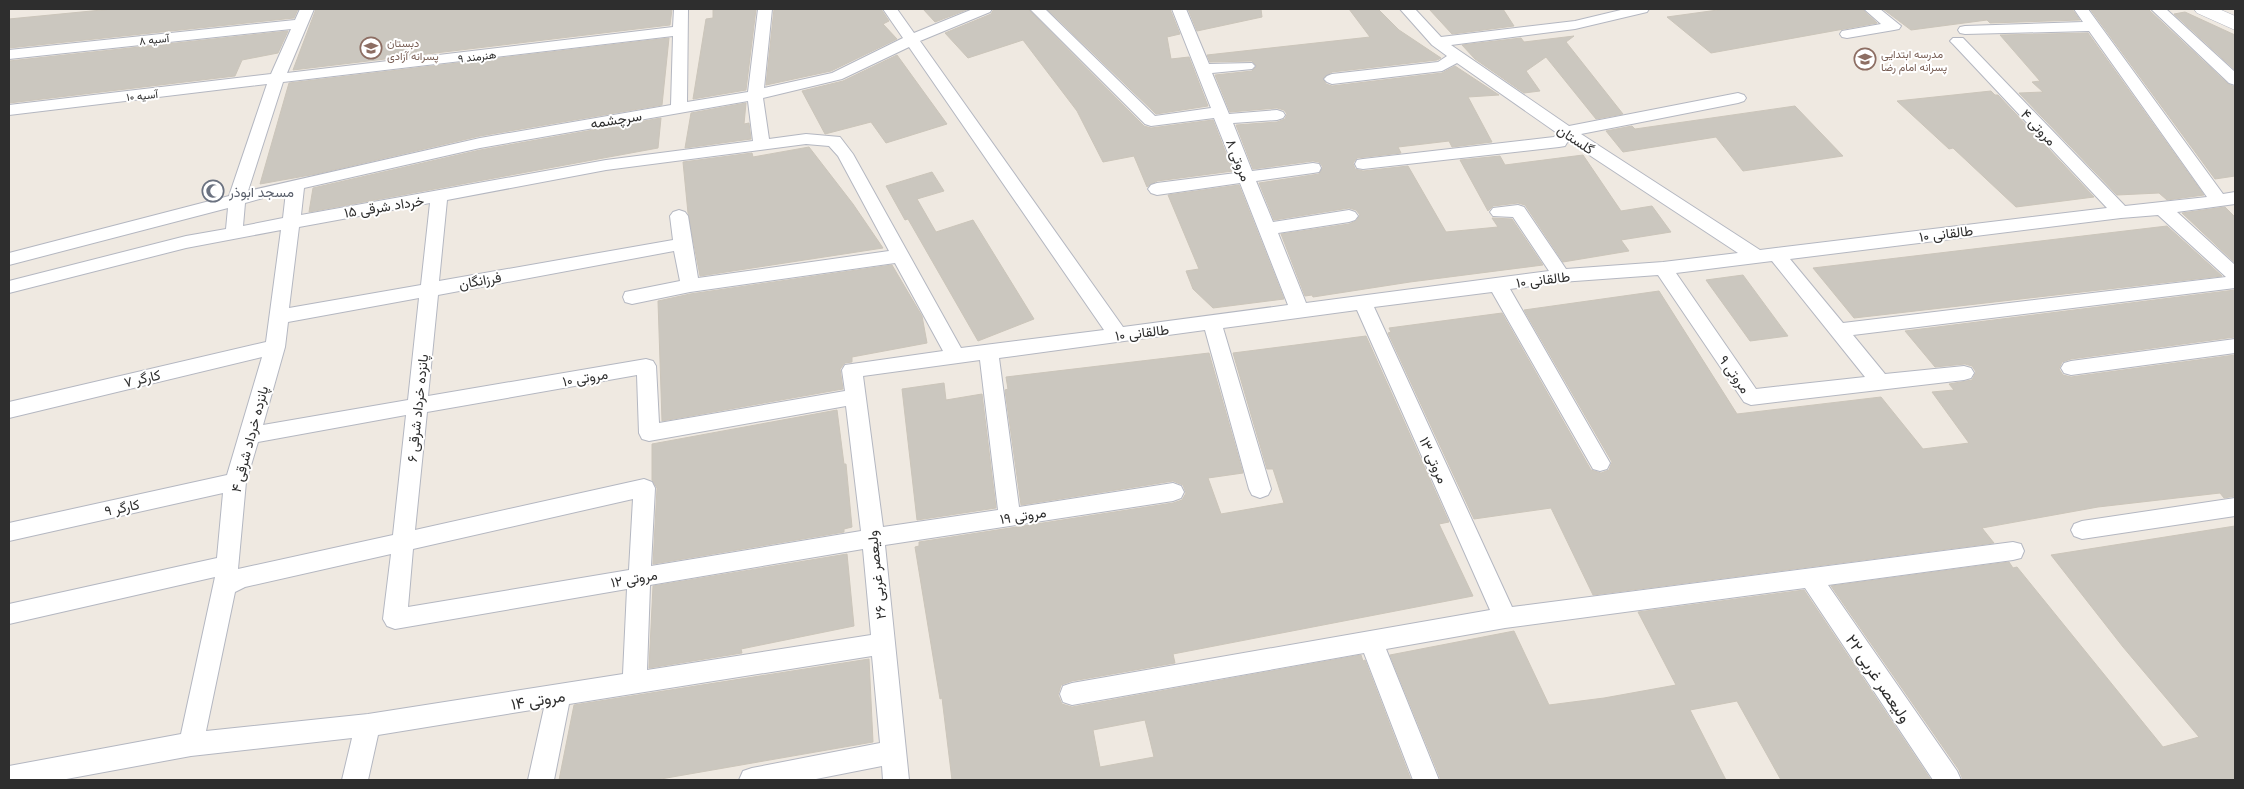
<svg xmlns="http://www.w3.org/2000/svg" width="2244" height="789" font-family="Lato,Vazirmatn,sans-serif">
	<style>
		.building { fill: #cbc7bf; stroke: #cbc5ba; fill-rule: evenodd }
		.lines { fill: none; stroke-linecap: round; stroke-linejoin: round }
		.street-casing { stroke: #b4b7c1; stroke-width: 2 }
		.secondary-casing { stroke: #b4b7c1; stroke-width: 1 }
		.street { fill: #fff; fill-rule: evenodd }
		.secondary { fill: #fff; fill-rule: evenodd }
		.labels { text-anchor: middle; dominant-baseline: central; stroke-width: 4; stroke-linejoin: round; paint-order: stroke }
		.far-street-label { font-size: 11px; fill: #2e2e2e; stroke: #fff }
		.far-education-label { font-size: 11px; fill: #785e54; stroke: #fff; text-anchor: start }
		.street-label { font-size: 14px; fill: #2e2e2e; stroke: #fff }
		.worship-label { font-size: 14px; fill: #5b616d; stroke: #fff; text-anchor: start }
		.near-street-label { font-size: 16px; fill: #2e2e2e; stroke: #fff }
	</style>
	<rect width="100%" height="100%" fill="#efe9e1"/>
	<path class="building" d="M112,9H298L294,18L9,48V19Z
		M316,9H672L670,25L293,70Z
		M713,9H756L746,90L693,99L706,19L713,18Z
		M774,9H881L889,21L883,24L897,39L831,71L766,85Z
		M923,9H969L935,22Z
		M994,9H1028L1144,126L1151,128L1213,120L1233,171L1157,181L1147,187L1134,156L1103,162L1077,111L1023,40L968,58L945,33L991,14Z
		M1047,9H1170L1180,34L1167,37L1171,59L1189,57L1208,106L1156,114Z
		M1188,9H1261L1262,17L1197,31Z
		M1349,9H1378L1399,30L1441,58L1437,60L1332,72L1323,78L1326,84L1332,86L1442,73L1455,66L1499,95L1468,97L1492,142L1452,147L1449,141L1398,147L1401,153L1357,158L1353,163L1355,169L1363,171L1408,166L1446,232L1498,227L1492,218L1512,219L1543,265L1410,282L1313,297L1312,295L1305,296L1281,234L1349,224L1356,221L1360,215L1356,210L1349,208L1274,220L1259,183L1319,174L1323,167L1319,162L1313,161L1253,169L1236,125L1277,122L1285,119L1287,114L1284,110L1277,108L1230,112L1215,75L1252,71L1257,66L1252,61L1210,62L1207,55L1370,37Z
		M1429,9H1503L1514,26L1452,34Z
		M1725,9H1862L1877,23L1711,53L1667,17Z
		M1883,9H2072L2080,20L1990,23L1987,20L1911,30Z
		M2090,9H2148L2228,84L2235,87V176L2215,179Z
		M2185,12L2235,35V70L2174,14Z
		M288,31L278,53L242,60L235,76L9,103V61Z
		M2088,33L2204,195L2167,200L2159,193L2117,195L2019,93L2043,92L2032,82L2040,81L2000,35Z
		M1574,36L1566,42L1623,114L1596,119L1546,57L1526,71L1540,91L1524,93L1475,59L1462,45L1521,38L1524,42Z
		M669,38L662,105L480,136L316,174L260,184L289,83Z
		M897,55L947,124L886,143L871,122L825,134L802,91L843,81Z
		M1991,91L1995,95H1998L2094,197L2016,207L1953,148L1949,149L1897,101Z
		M746,103L744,124L749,123L751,139L685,148L691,113Z
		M1795,106L1843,156L1743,171L1716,137L1623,152L1606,131L1632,126L1635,129Z
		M661,118L658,148L309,212L313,188L480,150Z
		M809,147L853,204L883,248L700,276L688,213L683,162L752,153L753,157Z
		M1583,155L1621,211L1652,206L1671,232L1621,240L1629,251L1563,262L1525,205L1518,203L1493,206L1488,211L1460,160L1500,156L1505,165Z
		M932,172L944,191L917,199L936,232L973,220L1034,319L978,341L908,219L905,220L886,186Z
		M1239,185L1284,299L1213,308L1193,289L1186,271L1199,269L1168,195Z
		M2225,207L2235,217V263L2182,213Z
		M2167,226L2222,276L1854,318L1813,268Z
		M892,265L922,316L927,343L852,357V362L845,363L840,369L843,389L662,421L658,301L690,294Z
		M1743,275L1788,336L1750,341L1706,280Z
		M2235,290V337L2071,359L2062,362L2059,369L2063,375L2071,377L2235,355V496L2224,498L2220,493L2098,507L1982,528L1994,543L1593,595L1551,508L1474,519L1388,333L1391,332L1389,328L1502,313L1591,470L1601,473L1609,470L1612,462L1524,310L1659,291L1737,414L1881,397L1923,449L1969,443L1932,392L1954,390L1949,384L1972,380L1976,372L1972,366L1965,364L1935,367L1905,331Z
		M1366,336L1449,522L1439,524L1473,596L1173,654L1175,663L1072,681L1061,685L1058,695L1062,704L1072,707L1361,655L1363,661L1365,660L1411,780H952L942,698L940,699L915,547L919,546V542L1173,503L1182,500L1186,493L1183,485L1173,481L1021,505L1005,390L1008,389L1006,377L1209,353L1243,473L1208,478L1221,514L1284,503L1273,469H1267L1233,353ZM1145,720L1154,757L1100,767L1093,730Z
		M944,383L946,400L982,394L996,508L917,520L902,389Z
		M837,410L844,464H846L852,527L844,529V532L653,564L657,488L652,480V444Z
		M2235,526V780H1963L1959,770L1831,586L2009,562L2013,568L2017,567L2163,747L2199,737L2123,647L2051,555Z
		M847,554L854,626L741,649L742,653L649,668L653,586Z
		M1804,590L1931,780H1781L1737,701L1690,710L1726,780H1441L1390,655L1514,631L1549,705L1604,698L1676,685L1638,612Z
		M869,659L873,742L655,780H559L574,705Z"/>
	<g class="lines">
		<g class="street-casing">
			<path id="street" d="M300,9H314L287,73L673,27L674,9H688L687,102L748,92L758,9H772L764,88L832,73L903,38L883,9H897L914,33L973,9H992L990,12L920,41L1123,327L1288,305L1240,183L1157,195L1151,193L1148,189L1151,185L1157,183L1236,173L1214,118L1151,126L1145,124L1030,9H1045L1155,116L1211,108L1172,9H1186L1209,64L1252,63L1255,66L1252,69L1212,73L1229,114L1277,110L1283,112L1285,115L1283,118L1277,120L1233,123L1252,171L1313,163L1319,164L1321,168L1319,172L1313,173L1256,181L1273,222L1349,210L1355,212L1358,216L1355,220L1349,222L1278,233L1306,303L1549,271L1513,217L1493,216L1490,212L1493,208L1518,205L1524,207L1566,269L1663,262L1738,253L1568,141L1565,146L1559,147L1363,169L1357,168L1355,164L1357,160L1363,159L1554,137L1557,133L1457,63L1442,71L1332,84L1327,82L1324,79L1327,76L1332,74L1438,62L1447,56L1432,45L1400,9H1415L1441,37L1575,21L1625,9H1649L1647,12L1575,29L1451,45L1569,126L1738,93L1744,95L1746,98L1744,101L1738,103L1581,134L1760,250L2107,208L1953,44L1950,41L1953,38H1963L2125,206L2207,197L2089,31L1965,34L1960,33L1958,30L1960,27L1965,26L2083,22L2074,9H2088L2223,194L2235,192V204L2177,212L2235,265V288L1853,335L1885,374L1964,366L1971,368L1974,373L1971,378L1964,380L1751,405L1744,402L1658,275L1561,282L1510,289L1610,463L1607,469L1600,471L1593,469L1492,292L1374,307L1512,607L2013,542L2021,544L2024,551L2021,558L2013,560L1828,585L1957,771L1961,780H1933L1805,588L1505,628L1386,649L1439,780H1413L1364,653L1072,705L1063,702L1060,694L1063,686L1072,683L1490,610L1357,310L1223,328L1271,489L1268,495L1260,498L1252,495L1249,489L1205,330L999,358L1019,507L1173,483L1181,486L1184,492L1181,498L1173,501L885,545L909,780H883L882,766L811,780H739L743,771L752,768L880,743L872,656L569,704L554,780H528L544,708L378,735L368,780H342L352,738L191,756L61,780H9V766L181,734L215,577L9,624V604L217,558L223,493L9,541V523L227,475L262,357L9,418V402L266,342L281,230L186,248L9,293V281L186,236L226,229L228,208L9,265V253L229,196L267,84L9,115V105L271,74L291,29L9,59V50L295,20ZM673,36L671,105L480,138L248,191L283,82ZM909,47L1104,330L961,348L853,154L840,137L806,134L769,139L763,98L842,79ZM748,101L753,141L606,160L301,215L304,188L480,148ZM806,144L829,146L838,156L889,251L698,278L688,216L685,212L679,210L673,212L670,216L673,240L439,281L447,200L606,170ZM286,192L283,218L243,226L245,203ZM430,203L421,285L289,308L299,227ZM2158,215L2226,277L1843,323L1790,259L2121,218ZM674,251L680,281L625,292L623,297L625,302L632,304L690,292L895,263L943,351L845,365L842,370L845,391L659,423L656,366L653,361L646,359L428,396L438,295ZM1772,261L1865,377L1756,389L1676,273ZM419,298L408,400L263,425L285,347L288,322ZM980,360L998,510L883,527L863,376ZM637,375L639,433L642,439L649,441L846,406L861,531L651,566L655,488L652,482L644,479L415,530L427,412ZM406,415L393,535L238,569L246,482L258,442ZM633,499L629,570L408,607L413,549ZM863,549L871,635L647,670L650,585ZM391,554L383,619L387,626L395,629L627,589L623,674L368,714L206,731L235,592L245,587Z
				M1864,9H1880L1901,26L1899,29L1894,30L1847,38L1842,37L1840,34L1842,31L1881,24Z
				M2151,9H2166L2235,72V85L2229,83Z
				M2235,339V353L2071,375L2064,373L2061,368L2064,363L2071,361Z
				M2235,498V516L2082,539L2074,536L2071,530L2074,524L2082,521Z"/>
		</g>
		<g class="secondary-casing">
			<path id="secondary" d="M2194,9H2219L2235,16V30L2197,13Z"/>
		</g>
		<use href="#street" class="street"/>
		<use href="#secondary" class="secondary"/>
	</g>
	<defs>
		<g id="school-ring" transform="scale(1.125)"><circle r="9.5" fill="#fff" stroke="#8d6e63" stroke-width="1.5"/><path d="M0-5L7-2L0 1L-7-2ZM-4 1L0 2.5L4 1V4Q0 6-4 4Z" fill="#8d6e63"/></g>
		<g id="mosque-ring" transform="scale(1.125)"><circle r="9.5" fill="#fff" stroke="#6b7280" stroke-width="1.5"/><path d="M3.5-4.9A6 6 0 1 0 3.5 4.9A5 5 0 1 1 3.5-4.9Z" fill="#6b7280"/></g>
	</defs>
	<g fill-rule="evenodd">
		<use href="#school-ring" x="371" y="48"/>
		<use href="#school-ring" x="1865" y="59"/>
		<use href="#mosque-ring" x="213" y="191"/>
	</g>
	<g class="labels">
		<g class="far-street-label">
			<text transform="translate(154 39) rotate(-6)">آسیه ۸</text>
			<text transform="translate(477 56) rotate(-7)">هنرمند ۹</text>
			<text transform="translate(142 95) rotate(-6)">آسیه ۱۰</text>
		</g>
		<g class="far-education-label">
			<text x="387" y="42">دبستان<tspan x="387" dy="13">پسرانه آزادی</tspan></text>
			<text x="1881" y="53">مدرسه ابتدایی<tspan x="1881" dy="13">پسرانه امام رضا</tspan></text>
		</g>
		<g class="street-label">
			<text transform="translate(616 119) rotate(-9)">سرچشمه</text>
			<text transform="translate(2039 127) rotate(47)">مروتی ۴</text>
			<text transform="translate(1576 139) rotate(34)">گلستان</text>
			<text transform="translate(1239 160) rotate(68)">مروتی ۸</text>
			<text transform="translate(384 206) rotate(-9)">۱۵ خرداد شرقی</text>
			<text transform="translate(1946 233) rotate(-7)">طالقانی ۱۰</text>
			<text transform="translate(1543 279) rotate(-7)">طالقانی ۱۰</text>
			<text transform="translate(480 280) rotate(-10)">فرزانگان</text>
			<text transform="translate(1142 332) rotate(-7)">طالقانی ۱۰</text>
			<text transform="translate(1735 374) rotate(55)">مروتی ۹</text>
			<text transform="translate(585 377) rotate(-10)">مروتی ۱۰</text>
			<text transform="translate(142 378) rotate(-13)">کارگر ۷</text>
			<text transform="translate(417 408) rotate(-84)">پانزده خرداد شرقی ۶</text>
			<text transform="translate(249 439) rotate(-75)">پانزده خرداد شرقی ۴</text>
			<text transform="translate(1434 460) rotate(66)">مروتی ۱۳</text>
			<text transform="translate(122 507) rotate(-12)">کارگر ۹</text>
			<text transform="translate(1023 515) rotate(-9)">مروتی ۱۹</text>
			<text transform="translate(876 575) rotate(-96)">ولیعصر غربی ۲۶</text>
			<text transform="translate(634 578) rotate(-10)">مروتی ۱۲</text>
		</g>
		<g class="worship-label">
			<text x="229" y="191">مسجد ابوذر</text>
		</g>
		<g class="near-street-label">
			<text transform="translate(1879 678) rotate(56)">ولیعصر غربی ۲۲</text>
			<text transform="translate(538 699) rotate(-9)">مروتی ۱۴</text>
		</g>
	</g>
	<rect width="2244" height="789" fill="none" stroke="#2e2e2e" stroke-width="20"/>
</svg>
